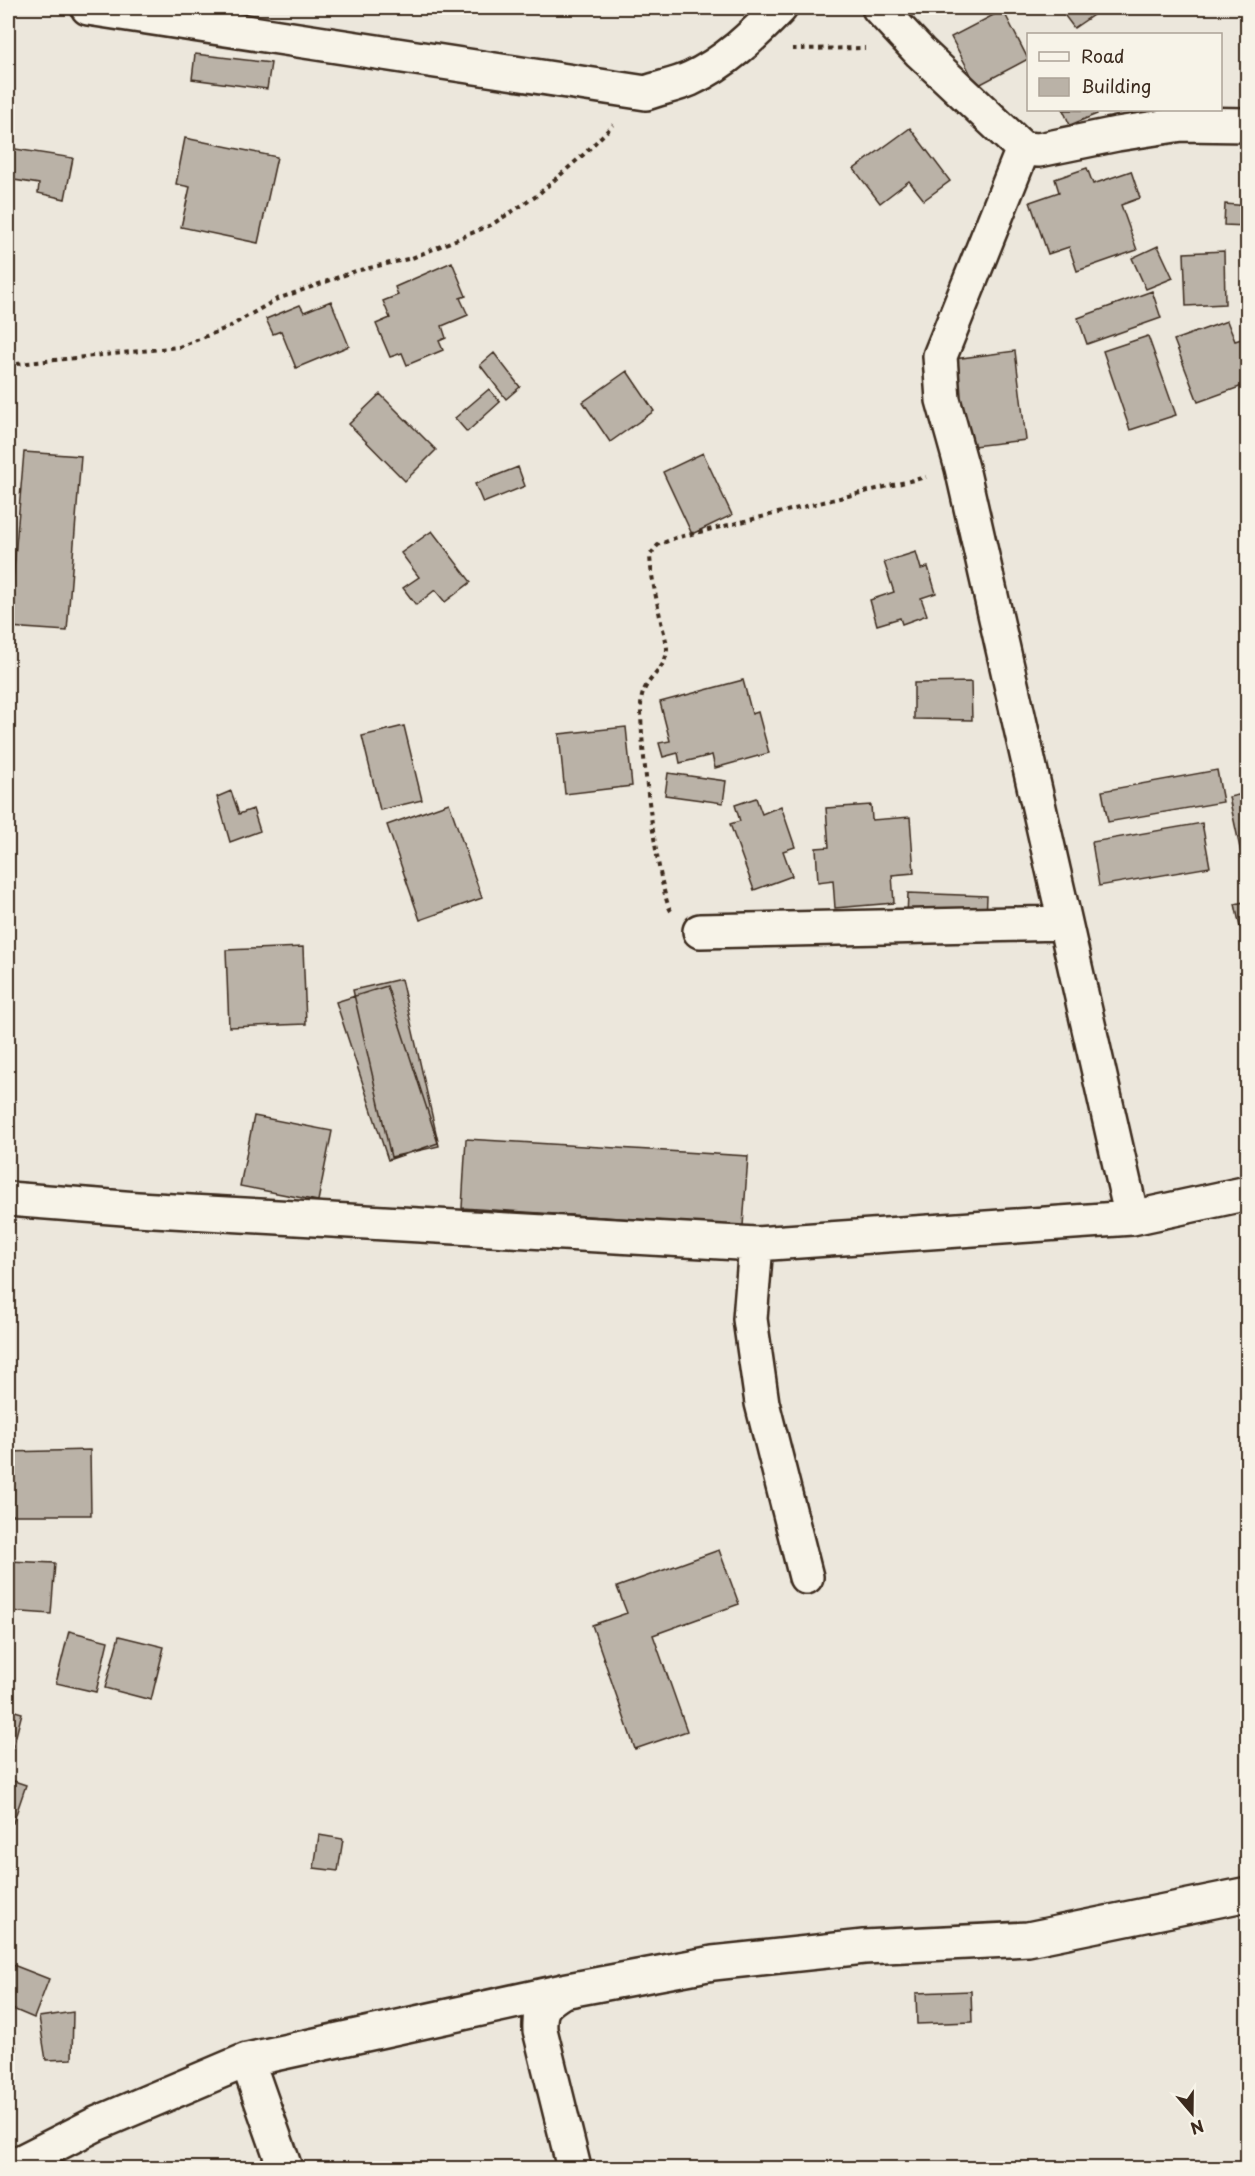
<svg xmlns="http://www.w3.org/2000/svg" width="1255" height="2176" font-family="'Playpen Sans',sans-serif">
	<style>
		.building { fill: #bab2a7; stroke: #3b2a1e; stroke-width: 1.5 }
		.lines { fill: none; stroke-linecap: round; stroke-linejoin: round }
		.minor-casing { stroke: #3b2a1e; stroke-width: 38 }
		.path { stroke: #3b2a1e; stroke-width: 4; stroke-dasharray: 4.5 4.5; stroke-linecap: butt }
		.minor { stroke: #f7f3e8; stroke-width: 33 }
	</style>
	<rect width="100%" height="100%" fill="#ece7dc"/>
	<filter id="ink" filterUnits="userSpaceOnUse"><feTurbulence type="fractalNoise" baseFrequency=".0167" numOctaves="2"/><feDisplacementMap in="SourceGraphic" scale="12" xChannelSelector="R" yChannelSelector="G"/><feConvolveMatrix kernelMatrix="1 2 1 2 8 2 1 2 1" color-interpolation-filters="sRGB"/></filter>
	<g filter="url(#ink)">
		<path class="building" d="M501,8H568V9L501,11Z
			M1059,8H1093L1096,13L1074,28Z
			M1003,10L1028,59L977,86L951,37Z
			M195,54L271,63L267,89L192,79Z
			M1063,110H1096L1097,114L1070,125Z
			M910,128L950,181L924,200L909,181L880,203L854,169Z
			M185,138L277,157L258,243L181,227L190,187L176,184Z
			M9,148L73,158L65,199L38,193L39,184L8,179Z
			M1087,168L1093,184L1131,171L1140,198L1121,205L1137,250L1077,271L1069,247L1048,254L1030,202L1059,192L1055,179Z
			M1225,204L1248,206V226L1224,225Z
			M1158,246L1173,278L1146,289L1132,258Z
			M1224,251L1225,304L1186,306L1184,253Z
			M452,262L466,296L460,298L468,315L442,326L446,338L439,341L443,350L407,365L402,353L390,357L376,324L390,318L383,301L398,295L395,287Z
			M1152,291L1161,318L1087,344L1078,318Z
			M331,301L349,346L296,368L281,331L273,334L266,319L300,305L304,312Z
			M1227,321L1235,341L1248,337V384L1198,402L1174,340Z
			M1148,336L1176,415L1130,430L1103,351Z
			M1015,351L1026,440L965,447L954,359Z
			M494,353L520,387L506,399L480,365Z
			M627,371L654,411L610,442L583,402Z
			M489,389L500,402L467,432L455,418Z
			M380,394L436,450L405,481L349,424Z
			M24,452L81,456L67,631L9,627Z
			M703,453L732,515L692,534L663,472Z
			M518,467L525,486L483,503L475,484Z
			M432,531L471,582L445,602L435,590L416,605L403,588L419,577L401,553Z
			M916,552L921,569L928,567L936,593L921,598L927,615L902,624L900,618L877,625L870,600L894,592L884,562Z
			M743,680L752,714L758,712L769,753L715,768L712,755L680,763L678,753L663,757L659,743L670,741L660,702Z
			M971,682L972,720L914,719V683Z
			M404,726L422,800L380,810L362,736Z
			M626,727L632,786L565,794L559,734Z
			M1217,770L1223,802L1108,822L1102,791Z
			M668,773L726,781L723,803L665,795Z
			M231,791L239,814L253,809L260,831L230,842L217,797Z
			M1248,793V866L1244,867L1229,797Z
			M756,798L762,814L781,806L795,847L783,851L792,876L754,890L730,824L740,821L735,805Z
			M449,803L482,898L420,920L387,825Z
			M871,805L872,820L910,817L914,873L892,875L894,903L835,908L833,880L818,882L816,848L829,847L826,808Z
			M1202,823L1210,867L1099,886L1092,842Z
			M908,893L987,896L986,920L907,917Z
			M1248,901V925L1240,927L1235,904Z
			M303,947L306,1024L229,1027L226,950Z
			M401,979L439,1146L391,1157L353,990Z
			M387,986L438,1143L388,1160L336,1002Z
			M254,1116L332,1131L318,1201L240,1186Z
			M466,1139L748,1156L743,1226L462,1208Z
			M90,1450L91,1515H8V1452Z
			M719,1550L739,1604L653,1635L687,1731L635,1749L592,1625L627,1613L617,1587Z
			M8,1561L55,1563L51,1614L8,1611Z
			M69,1631L108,1641L96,1692L56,1683Z
			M119,1636L164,1647L151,1700L105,1688Z
			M8,1709L22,1713L8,1766Z
			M8,1779L26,1785L13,1823L8,1821Z
			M319,1835L343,1839L338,1871L314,1868Z
			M8,1963L49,1979L34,2018L8,2007Z
			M971,1991L972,2022L917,2024L916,1993Z
			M73,2012L72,2059L46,2060L39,2017Z
			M8,2021L16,2047L8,2050Z"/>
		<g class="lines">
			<g class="minor-casing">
				<path id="minor" d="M88,8L646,93C660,88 676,85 690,79C725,63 754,35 780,8
					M879,8L920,52L1023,149L1039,150L1117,134L1182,124L1248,125
					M1023,149L940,356L943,400L962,468L1132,1218
					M700,931L1065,923
					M8,1199L137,1209L756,1244L1132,1218L1248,1193
					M756,1244L750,1319L762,1403L806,1577
					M247,2060L285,2168
					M9,2168L96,2124L247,2060L563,1991
					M574,2168L540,2030C539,2007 544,2003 563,1991L713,1963L864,1947L1028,1939L1248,1894"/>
			</g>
			<path class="path" d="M792,49L865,48
				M8,365L179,347L229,327L277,299L356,271L412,258L491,225L535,197L583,155L613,125
				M671,911C658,893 636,718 642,696C647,676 666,671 667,649C667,641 663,630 661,622C657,600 651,578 650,555L658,545L675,538L926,477"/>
			<use href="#minor" class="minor"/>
		</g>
	</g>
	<rect width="1255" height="2176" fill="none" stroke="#f7f3e8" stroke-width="30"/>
	<rect x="15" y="15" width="1225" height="2146" fill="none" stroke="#3b2a1e" stroke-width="2" filter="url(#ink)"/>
	<rect x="1027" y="33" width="195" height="78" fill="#f7f3e8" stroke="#aca397" stroke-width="1.5"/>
	<rect x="1039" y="52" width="30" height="9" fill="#f7f3e8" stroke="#aca397" stroke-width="1.5"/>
	<text x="1081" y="63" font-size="18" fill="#3b2a1e">Road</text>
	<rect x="1039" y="78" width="30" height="18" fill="#bab2a7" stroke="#aca397" stroke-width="1.5"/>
	<text x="1081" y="93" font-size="18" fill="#3b2a1e">Building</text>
	<g transform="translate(1192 2113) rotate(160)" stroke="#f7f3e8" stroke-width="4.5" paint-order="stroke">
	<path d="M0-4.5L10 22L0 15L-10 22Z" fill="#3b2a1e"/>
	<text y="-9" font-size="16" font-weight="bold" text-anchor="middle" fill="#3b2a1e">N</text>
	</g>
</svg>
